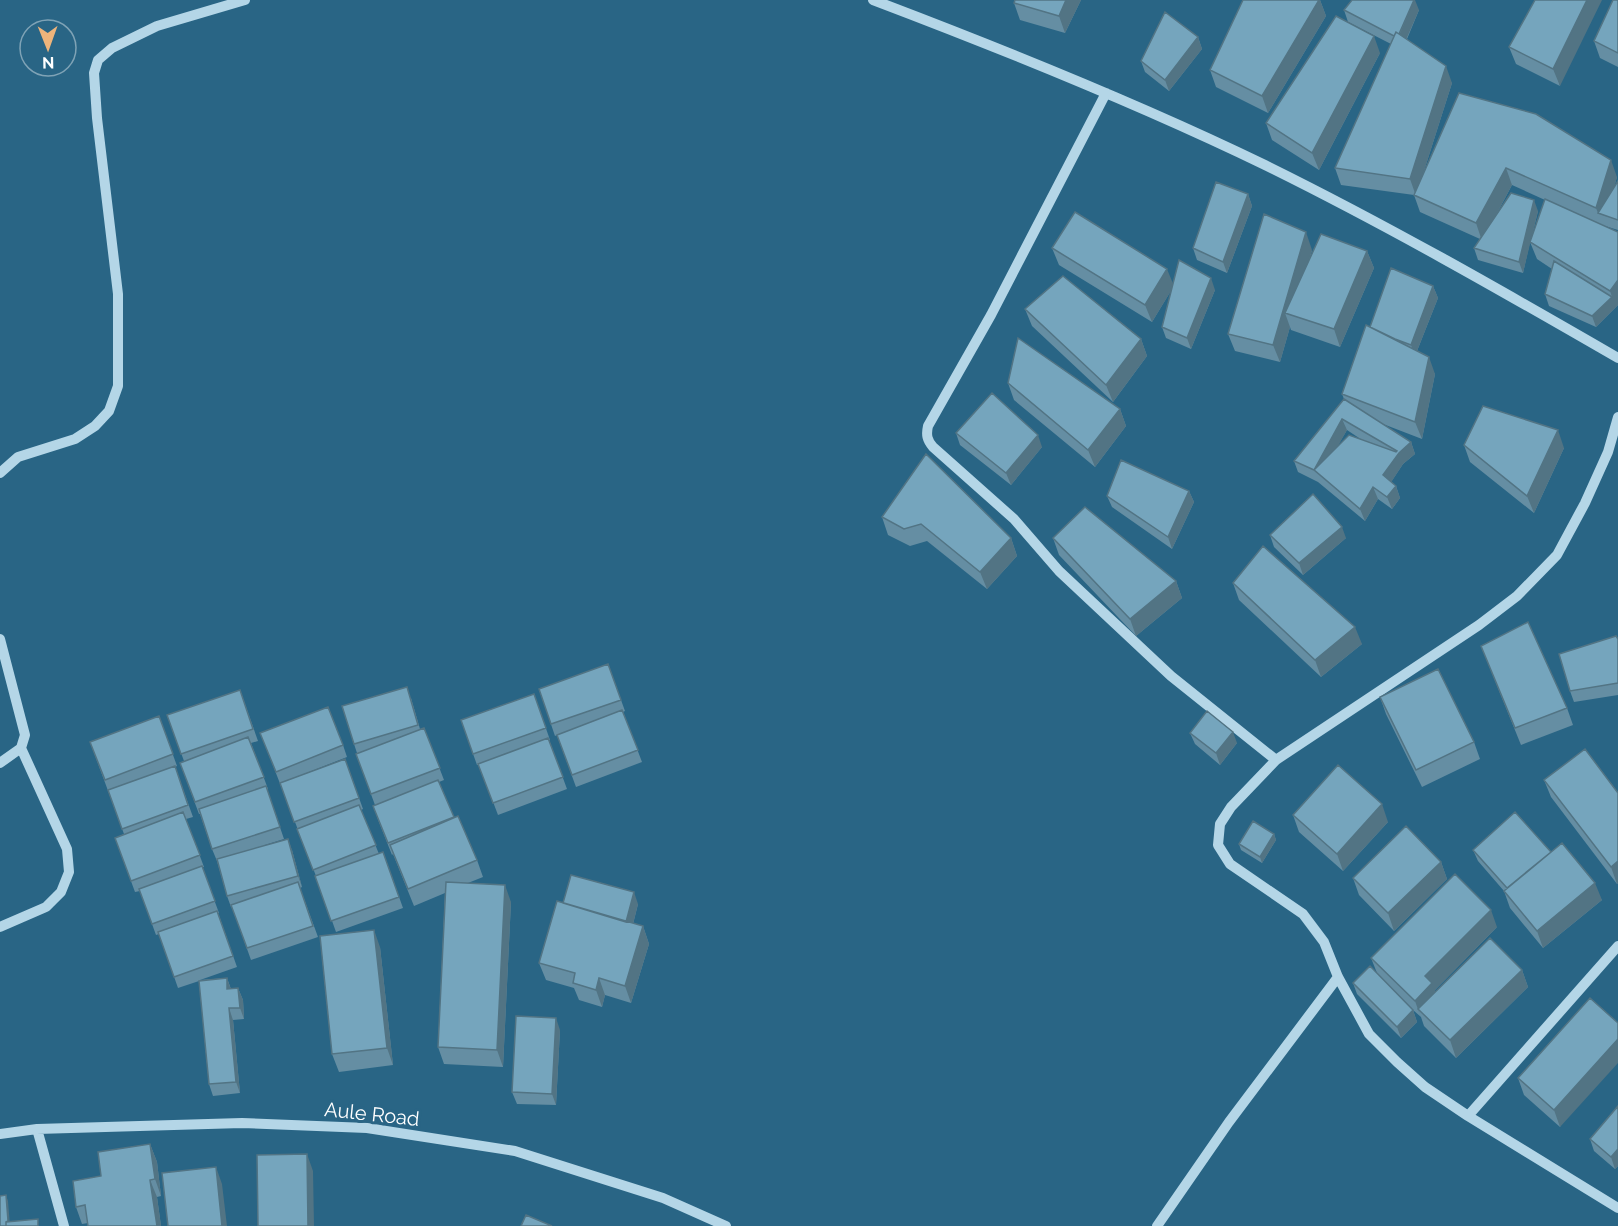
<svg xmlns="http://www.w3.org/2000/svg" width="1618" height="1226" font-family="Raleway,sans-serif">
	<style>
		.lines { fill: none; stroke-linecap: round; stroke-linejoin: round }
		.minor { stroke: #b4d6e7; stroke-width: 10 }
		.wall { fill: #658ea3; fill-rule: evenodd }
		.shaded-wall { fill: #527484 }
		.building { fill: #75a5bd; stroke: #527484; stroke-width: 1.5; fill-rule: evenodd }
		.labels { text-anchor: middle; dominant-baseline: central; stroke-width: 6; stroke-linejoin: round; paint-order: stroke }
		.street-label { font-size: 20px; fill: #fff; stroke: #296585 }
	</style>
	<rect width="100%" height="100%" fill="#296585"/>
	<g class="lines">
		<path class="minor" d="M873,0C1005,50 1137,103 1265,165C1385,224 1502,291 1618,358
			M1106,93L991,315L928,426C926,435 927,440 933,447L1014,519L1059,571L1171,676L1276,760
			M1618,417L1608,452L1585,503L1557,555L1517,596L1479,625L1276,760L1231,807L1220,824L1218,845L1230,864L1303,914L1324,942L1338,977L1369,1034L1397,1062L1425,1087L1468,1116L1618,1208
			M0,473L18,457L75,439L95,426L109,411L118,386V294L97,118L94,73L98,60L112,48L157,26L245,0
			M0,639L25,735L21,748L0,763
			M0,927L46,907L61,892L69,872L67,849L21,748
			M1468,1116L1618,946
			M37,1129L64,1226
			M0,1134L37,1129L242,1123L367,1128L515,1151L663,1198L726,1226
			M1157,1226L1229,1122L1338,977"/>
	</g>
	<path class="wall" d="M1081,0L1065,33L1020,20L1014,3Z
		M1319,0H1320L1326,16L1268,113L1216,87L1210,70Z
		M1535,0L1560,86L1516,64L1509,47Z
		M1618,0V67L1600,58L1594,41Z
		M1344,10H1419L1407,39L1452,83L1423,174L1459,93L1617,177L1614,187L1618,181V230L1605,226L1618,232V305L1596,327L1549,306L1545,294L1552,269L1537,259L1530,242L1523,273L1478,260L1474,248L1480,239L1420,212L1414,195L1341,185L1335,168L1391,44L1348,22ZM1512,185L1545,200L1531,240L1538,211L1495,217Z
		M1198,37L1202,49L1169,91L1145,72L1141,61Z
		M1380,53L1319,170L1272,140L1266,123Z
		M1248,194L1252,206L1227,273L1197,260L1193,248Z
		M1052,248L1173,285L1215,290L1191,349L1166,338L1162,327L1172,289L1152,322L1059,265Z
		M1312,250L1310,258L1367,251L1374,268L1340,347L1291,330L1290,327L1280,362L1235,351L1228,334Z
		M1433,286L1438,298L1417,351L1435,374L1422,439L1383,424L1411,442L1415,454L1403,464L1391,482L1396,486L1400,498L1392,509L1378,499L1365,521L1318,482L1298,472L1294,461L1344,399L1342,394L1370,327ZM1347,430L1362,440L1338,445Z
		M1025,309L1141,339L1147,356L1113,402L1032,326Z
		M1008,383L1120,409L1126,426L1095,467L1014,400Z
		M956,433L1042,447L1011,485L960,445Z
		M1464,445L1564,448L1534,513L1470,462Z
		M1189,491L1194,502L1172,549L1112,507L1107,496Z
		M882,517L1011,538L1017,556L987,589L927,541L910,546L888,535Z
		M1270,535L1346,538L1303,575L1274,547Z
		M1053,538L1176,581L1182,598L1136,636L1059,555Z
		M1233,583L1362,644L1321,677L1239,600Z
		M1618,639V695L1574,702L1570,691Z
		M1481,646L1567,708L1573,725L1521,745Z
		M608,664L625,711L623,712L642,762L576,787L557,735L555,736L539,689Z
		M240,690L258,741L251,743L268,789H267L284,839L265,845L292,850L302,887L300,888L318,937L251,960L232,907H231L227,896L217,861L212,849L200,814H199L180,763L184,761L167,715Z
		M534,694L550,740H549L567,789L498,815L479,765H477L461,720Z
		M1380,697L1474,742L1480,759L1422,787L1386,714Z
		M411,698L420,729L424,728L444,780L439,782L454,818L477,860L483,877L468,883L511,902L503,1067L444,1064L438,1047L445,893L414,906L393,854L392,855L377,817L375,805L356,754L357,753L354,744Z
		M159,716L177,766L175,767L193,817L186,819L204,867H202L219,913H218L237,967L200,980L227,978L231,989L238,988L243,1000L244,1019L233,1020L240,1093L213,1096L209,1084L199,981L178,988L159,934L156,935L140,891L135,892L115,838L124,834L90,742Z
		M1190,733L1237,743L1220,765L1195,744Z
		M265,745H343L347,757L289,780L345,759L363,809L361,810L379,854L383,852L403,908L336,932L316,876Z
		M1544,780L1618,793V883L1617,884L1551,797Z
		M1293,815L1388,822L1343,871L1299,832Z
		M1274,834L1276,840L1262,863L1241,850L1239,844Z
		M1473,850L1551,852L1602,900L1543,948L1510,908L1504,891L1478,861Z
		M1441,862L1447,879L1394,931L1359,895L1353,878Z
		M563,903L638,904L633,924L643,926L649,944L631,1003L605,995L602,1007L579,1000L574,988L546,980L539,963Z
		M1497,927L1435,990V992L1522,970L1528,987L1456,1058L1424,1026L1421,1017L1413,1010L1417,1022L1401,1038L1357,994L1353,983L1377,973L1371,958Z
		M380,947L393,1065L339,1072L332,1054Z
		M1618,1023L1560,1127L1524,1095L1518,1078Z
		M560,1030L556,1105L517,1104L512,1092Z
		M1618,1106V1166L1615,1169L1594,1151L1590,1139Z
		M150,1144L157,1162L161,1196L157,1197L161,1226H88V1223L82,1224L76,1207Z"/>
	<path class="shaded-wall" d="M1066,0H1081L1065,33L1059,16Z
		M1319,0H1320L1326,16L1268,113L1262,96Z
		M1414,0H1415L1419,10L1402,49L1398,38Z
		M1587,0H1602L1560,86L1553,69Z
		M1374,36L1380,53L1319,170L1312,153Z
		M1198,37L1202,49L1169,91L1165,80Z
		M1446,66L1452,83L1416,196L1410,179Z
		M1611,160L1617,177L1606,216L1598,213L1596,208Z
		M1506,168L1512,185L1482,241L1476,223Z
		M1248,194L1252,206L1227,273L1223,262Z
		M1534,200L1538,211L1523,273L1519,262Z
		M1306,232L1312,250L1293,316L1285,313L1290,327L1280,362L1273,345Z
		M1367,251L1374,268L1340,347L1334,329Z
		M1167,269L1174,286L1152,322L1145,305Z
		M1211,278L1215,290L1191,349L1187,338Z
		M1618,280V305L1596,327L1592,316L1612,297L1610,291Z
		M1433,286L1438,298L1415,356L1411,345Z
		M1141,339L1147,356L1113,402L1106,385Z
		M1429,357L1435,374L1422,439L1415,422Z
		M1120,409L1126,426L1095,467L1088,450Z
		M1342,419L1347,430L1321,476L1314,470Z
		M1558,430L1564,448L1534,513L1527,496Z
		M1038,435L1042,447L1011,485L1006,473Z
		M1411,442L1415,454L1403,464L1388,487L1383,475L1399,453Z
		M1396,486L1400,498L1392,509L1387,497Z
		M1373,487L1378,499L1365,521L1360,509Z
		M1189,491L1194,502L1172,549L1168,537Z
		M1342,527L1346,538L1303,575L1299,563Z
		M1011,538L1017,556L987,589L980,572Z
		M1176,581L1182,598L1136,636L1130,619Z
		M1355,627L1362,644L1321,677L1315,660Z
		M1233,732L1237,743L1220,765L1216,753Z
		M1382,804L1388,822L1343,871L1337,854Z
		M1274,834L1276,840L1262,863L1260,857Z
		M288,839L292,850L302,887L298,876Z
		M1618,861V883L1617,884L1611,867Z
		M1441,862L1447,879L1394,931L1388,913Z
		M1595,883L1602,900L1543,948L1537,931Z
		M505,885L511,902L503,1067L497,1050Z
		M634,892L638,904L630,936L625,924Z
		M1491,910L1497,927L1435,990L1438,1000L1418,1009L1421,1018L1415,1001L1425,976Z
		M643,926L649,944L631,1003L625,986Z
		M374,930L380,947L393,1065L387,1048Z
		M1522,970L1528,987L1456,1058L1450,1040Z
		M227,978L231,990L227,989Z
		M599,978L605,995L602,1007L596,990Z
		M238,988L243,1000L244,1019L240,1008Z
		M229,1008L233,1020L240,1093L236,1082Z
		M1413,1010L1417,1022L1401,1038L1397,1027Z
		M556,1018L560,1030L556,1105L552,1094Z
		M1618,1039V1063L1560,1127L1554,1110Z
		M150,1144L157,1162L161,1196L155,1179Z
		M1618,1149V1166L1615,1169L1611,1157Z
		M307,1154L313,1171L314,1226H308Z
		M216,1167L222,1184L227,1226H222Z
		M150,1180L157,1197L161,1226H157Z
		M6,1195L8,1201L10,1226H9Z"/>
	<path class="building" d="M1015,0H1066L1059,16L1014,3Z
		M1243,0H1319L1262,96L1210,70Z
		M1352,0H1414L1399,34L1396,32L1394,36L1344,10Z
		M1535,0H1587L1553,69L1509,47Z
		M1613,0H1618V53L1594,41Z
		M1165,12L1198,37L1165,80L1141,61Z
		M1336,16L1374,36L1312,153L1266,123Z
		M1396,32L1446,66L1410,179L1335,168Z
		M1459,93L1536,114L1611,160L1596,208L1506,168L1476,223L1414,195Z
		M1618,181V220L1598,213Z
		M1216,182L1248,194L1223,262L1193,248Z
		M1511,193L1534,200L1519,262L1474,248Z
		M1545,199L1618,232V280L1610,291L1530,242Z
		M1075,212L1167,269L1145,305L1052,248Z
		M1264,214L1306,232L1273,345L1228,334Z
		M1321,234L1367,251L1334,329L1285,313Z
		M1179,260L1211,278L1187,338L1162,327Z
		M1554,261L1612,297L1592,316L1545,294Z
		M1391,268L1433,286L1411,345L1395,339L1370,327Z
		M1063,276L1141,339L1106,385L1025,309Z
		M1366,325L1429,357L1415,422L1342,394Z
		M1018,338L1120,409L1088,450L1008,383Z
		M992,393L1038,435L1006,473L956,433Z
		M1344,399L1411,442L1399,453L1383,475L1396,486L1387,497L1373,487L1360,509L1314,470L1294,461ZM1342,419L1397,451L1396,452L1349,435L1314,470Z
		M1483,406L1558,430L1527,496L1464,445Z
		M926,454L1011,538L980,572L921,524L904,529L882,517Z
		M1121,460L1189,491L1168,537L1107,496Z
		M1313,494L1342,527L1299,563L1270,535Z
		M1085,507L1176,581L1130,619L1053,538Z
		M1263,546L1355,627L1315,660L1233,583Z
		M1528,622L1567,708L1515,728L1481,646Z
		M1616,636L1618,639V683L1570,691L1559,654Z
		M608,664L621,700L551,724L539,689Z
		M1438,669L1474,742L1416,770L1380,697Z
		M407,687L418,725L354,744L342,706Z
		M240,690L253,729L181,754L167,715Z
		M534,694L546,728L473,754L461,720Z
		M328,707L343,745L276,772L260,733Z
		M622,710L638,750L572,775L557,735Z
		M1207,711L1233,732L1216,753L1190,733Z
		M159,716L173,754L105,780L90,742Z
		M424,728L440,768L371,794L356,754Z
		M248,737L264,777L195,802L180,763Z
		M548,738L563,777L493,803L478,764Z
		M1585,749L1618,793V861L1611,867L1544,780Z
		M345,759L359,798L294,822L280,783Z
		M1338,765L1382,804L1337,854L1293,815Z
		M175,766L188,805L122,829L108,790Z
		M438,780L454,817L388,843L373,806Z
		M266,786L280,827L212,849L199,809Z
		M359,805L376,845L313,870L297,829Z
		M183,812L200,855L131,881L115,838Z
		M1515,812L1551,852L1507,888L1473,850Z
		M458,816L477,860L408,889L390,845Z
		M1253,821L1274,834L1260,857L1239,844Z
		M1406,826L1441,862L1388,913L1353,878Z
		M288,839L298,876L227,896L217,859Z
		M1562,843L1595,883L1537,931L1504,891Z
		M383,852L399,897L331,921L315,876Z
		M202,866L215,901L152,924L139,889Z
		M1455,874L1491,910L1425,976L1432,983L1415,1001L1371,958Z
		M571,875L634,892L626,922L563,903Z
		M298,882L313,926L247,948L231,905Z
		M446,882L505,885L497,1050L438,1047Z
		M557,901L643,926L625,986L599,978L596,990L573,983L575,973L539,963Z
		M217,911L233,956L174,977L158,932Z
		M374,930L387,1048L332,1054L320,936Z
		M1490,938L1522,970L1450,1040L1418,1009Z
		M1370,966L1413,1010L1397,1027L1353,983Z
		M227,978V989L238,988L240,1008H229L236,1082L209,1084L199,981Z
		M1590,998L1618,1023V1039L1554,1110L1518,1078Z
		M516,1016L556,1018L552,1094L512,1092Z
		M1618,1106V1149L1611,1157L1590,1139Z
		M150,1144L155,1179L150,1180L157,1226H88L85,1205L76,1207L73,1181L101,1176L98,1152Z
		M307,1154L308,1226H258L257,1155Z
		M216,1167L222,1226H168L162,1173Z
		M6,1195L8,1221L6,1222V1226H0V1196Z
		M526,1215L552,1226H521Z
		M38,1219V1226H6V1222Z"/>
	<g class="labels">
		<g class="street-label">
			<text transform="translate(372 1114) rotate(6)">Aule Road</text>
		</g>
	</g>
	<g transform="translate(48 48) rotate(179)"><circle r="28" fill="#296585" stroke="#7fa3b6" stroke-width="1.5"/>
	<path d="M0-4.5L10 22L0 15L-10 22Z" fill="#eeb47b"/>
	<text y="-9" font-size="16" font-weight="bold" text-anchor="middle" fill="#ffffff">N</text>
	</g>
</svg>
